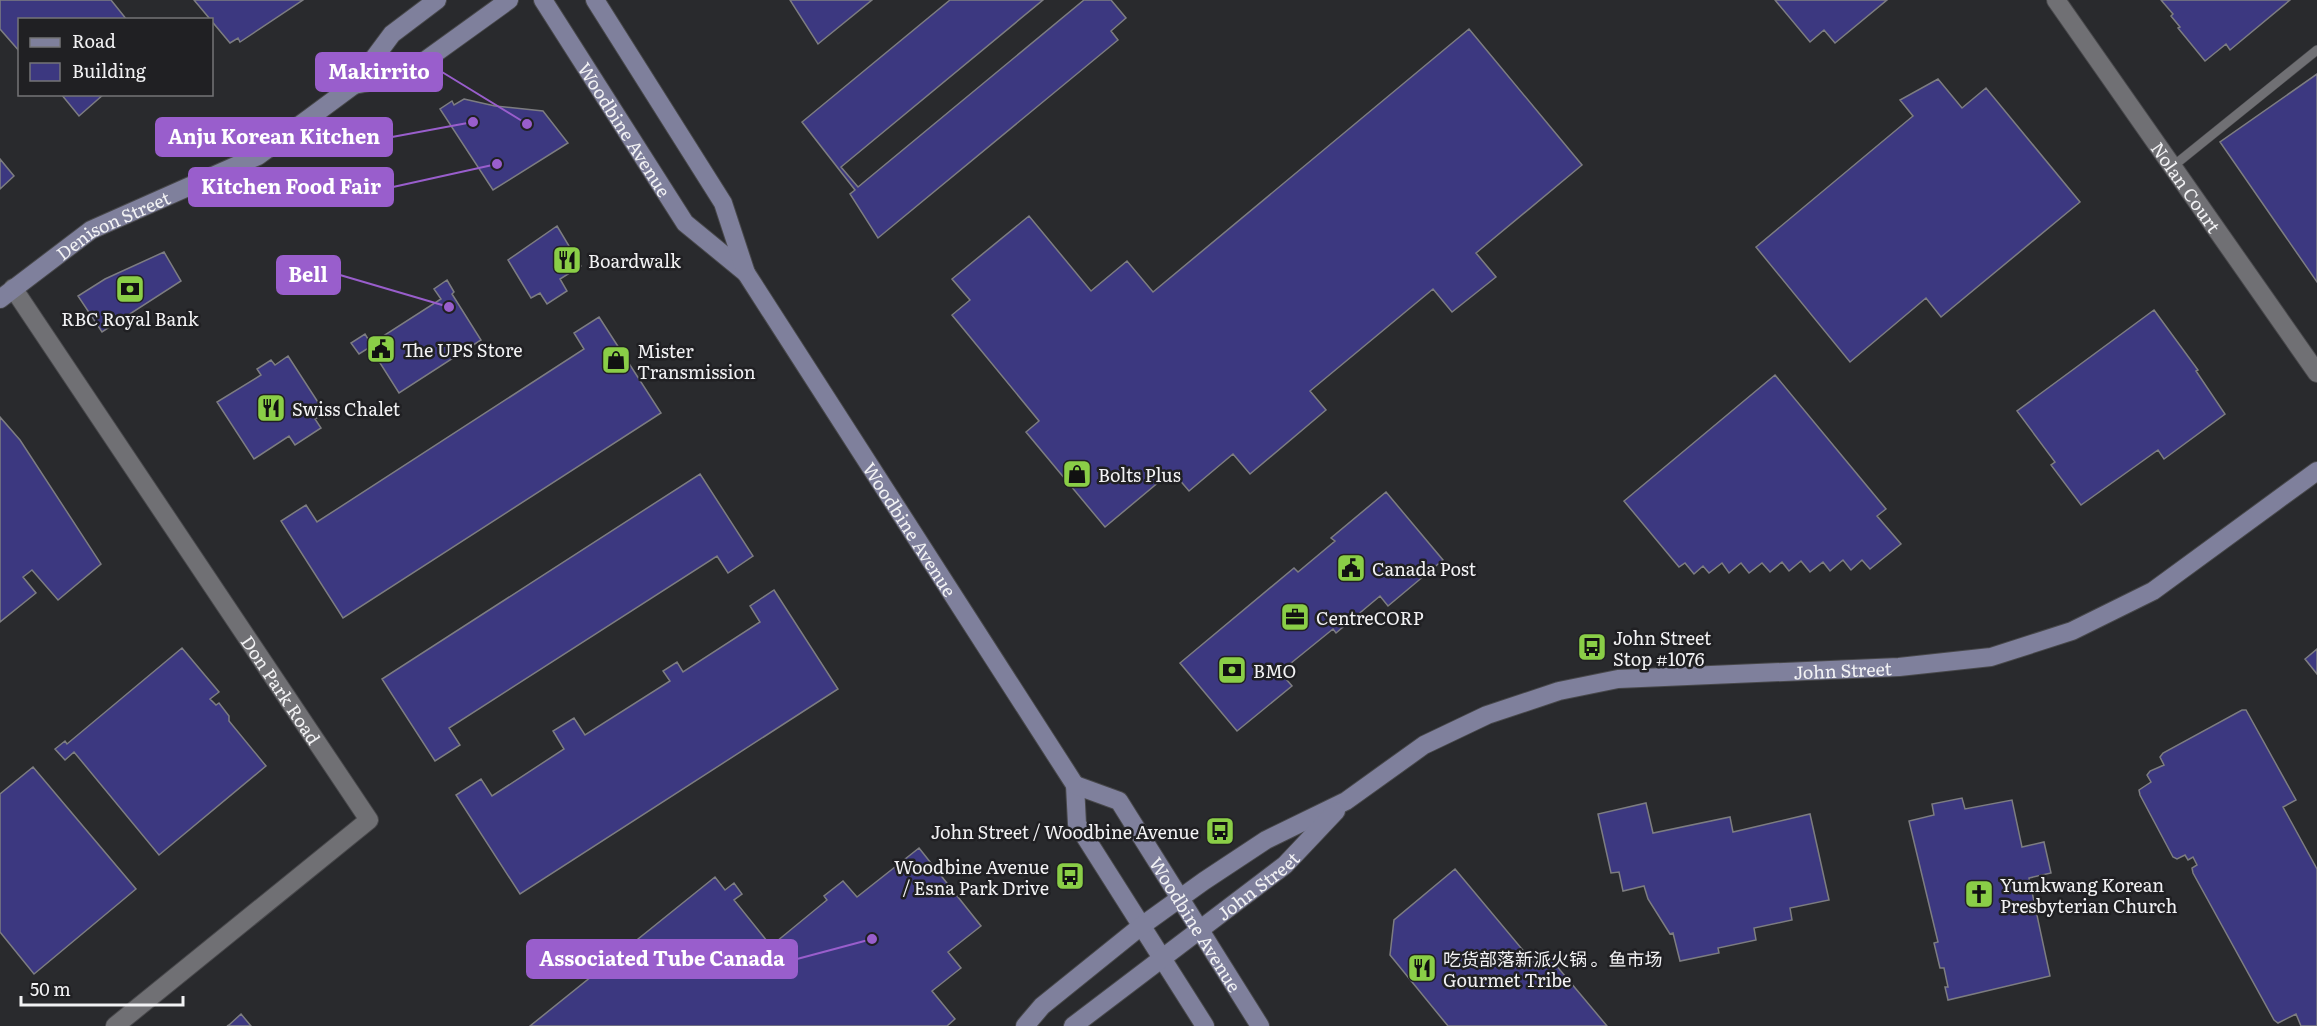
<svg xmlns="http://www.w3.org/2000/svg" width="2317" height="1026" font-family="Literata,'Noto Sans SC',serif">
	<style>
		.building { fill: #3c3880; stroke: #7d7d81; stroke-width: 1.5 }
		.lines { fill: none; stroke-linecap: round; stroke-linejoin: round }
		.lane-casing { stroke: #48484b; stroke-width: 10 }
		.street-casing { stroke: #48484b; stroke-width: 20 }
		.secondary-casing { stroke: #48484b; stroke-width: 20 }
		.lane { stroke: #707074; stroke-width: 9 }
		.street { stroke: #707074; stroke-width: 18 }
		.secondary { stroke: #7f809c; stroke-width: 18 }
		.labels { text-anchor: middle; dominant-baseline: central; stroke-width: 5; stroke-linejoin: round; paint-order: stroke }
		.street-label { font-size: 18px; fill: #f2f2f4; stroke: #202023 }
		.poi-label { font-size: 18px; fill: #f2f2f4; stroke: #202023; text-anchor: start }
		.leader { fill: none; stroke: #995ecc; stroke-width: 2 }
		.callout-dot { fill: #995ecc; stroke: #202023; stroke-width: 2 }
		.callout { fill: #995ecc; stroke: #995ecc; stroke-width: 2 }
		.callout-label { font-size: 20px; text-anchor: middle; font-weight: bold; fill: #fff }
	</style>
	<rect width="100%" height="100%" fill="#292a2d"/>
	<path class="building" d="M0,0H111L127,20H20V52L0,29Z
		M194,0H303L240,42L238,38L230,43Z
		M790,0H872L818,44Z
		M950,0H1043L841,167L858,187L1084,0H1111L1126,18L1111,31L1118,40L878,238L850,194L855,190L802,122Z
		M1775,0H1887L1835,43L1824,30L1810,42Z
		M2161,0H2290L2230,50L2226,44L2205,61L2178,28L2180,27L2171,16L2173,14Z
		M1469,29L1582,165L1476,253L1496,277L1452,312L1433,289L1310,391L1326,410L1250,474L1233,454L1189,491L1172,471L1105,527L1026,432L1039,421L952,315L970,300L952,279L1029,216L1091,291L1127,261L1153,292Z
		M2317,74V282L2220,142Z
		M1938,79L1962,108L1986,88L2080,202L1941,317L1926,298L1850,362L1756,247L1913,116L1900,100Z
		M61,94H104L79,116Z
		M464,99L495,106L543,111L568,143L493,190L440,109L452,101L454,105Z
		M0,159L14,176L0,189Z
		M557,226L581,266L560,279L567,291L547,304L540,293L531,298L508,260Z
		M164,252L181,281L102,332L78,296L105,279Z
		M447,280L454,292L452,294L481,340L399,393L370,347L359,354L351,343L365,334L371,344L441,299L434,289Z
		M2154,310L2198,370L2196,371L2225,414L2164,459L2158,450L2081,505L2051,465L2055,462L2017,411Z
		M599,317L661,413L343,618L281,521L306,505L317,522L584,349L574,333Z
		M288,356L325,413L315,419L321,428L295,445L289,436L254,459L217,402L261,375L257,369L271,360L275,365Z
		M1775,375L1886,509L1877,516L1901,544L1870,569L1862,560L1851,570L1843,560L1830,571L1823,562L1810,572L1801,561L1789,571L1782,562L1770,572L1762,563L1749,573L1741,563L1729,573L1722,563L1709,573L1703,566L1694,574L1685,563L1679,567L1624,501Z
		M0,417L20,440L101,564L58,600L32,570L23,577L36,593L0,622Z
		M700,474L753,556L728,573L717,556L449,728L460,745L435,761L382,679Z
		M1386,492L1443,560L1388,606L1380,596L1336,633L1333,629L1280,672L1292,686L1237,731L1180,663L1294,568L1298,572L1335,541L1331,538Z
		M774,590L838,689L520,894L456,795L481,779L492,796L564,749L553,731L574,718L585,735L670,681L663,671L677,662L683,672L760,622L750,606Z
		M182,648L219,692L210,699L216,705L219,703L229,716V721L266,766L159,855L74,752L65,760L55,749L65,741L67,744Z
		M2317,649V674L2305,659Z
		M2242,710H2246L2296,800L2283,807L2317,869V1026H2301L2296,1014L2278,1023L2274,1020L2193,873L2192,868L2197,865L2193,857L2188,860L2185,855L2177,859L2173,857L2140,795L2139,790L2151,782L2147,775L2150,771L2164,765L2160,757L2163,753Z
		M33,767L136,889L34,974L0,932V794Z
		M1962,798L1965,809L2012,800L2022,847L2044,842L2051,873L2029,878L2050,976L1948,1000L1945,987H1948L1944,968H1940L1934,943L1938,942L1909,821L1934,815L1932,804Z
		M1646,803L1653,833L1730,817L1733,832L1810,814L1829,900L1790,908L1792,920L1754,928L1756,940L1718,948L1719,953L1680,961L1673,933L1670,934L1648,899L1644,886L1623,891L1619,872L1611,873L1598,814Z
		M919,848L981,926L948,952L961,968L932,991L955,1019L947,1026H530L715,877L725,890L734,883L742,894L734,900L771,946L827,900L824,896L843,881L857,897Z
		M1455,869L1537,967L1550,958L1607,1026H1448L1390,955L1394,920Z
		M241,1014L251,1026H227L229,1025Z"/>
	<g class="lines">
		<g class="lane-casing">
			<path id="lane" d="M2172,167L2317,50"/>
		</g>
		<g class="street-casing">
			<g id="street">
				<path id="s1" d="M2056,0L2317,373"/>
				<path id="s2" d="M13,288L369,820L115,1026"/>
			</g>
		</g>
		<g class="secondary-casing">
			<g id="secondary">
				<path id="s3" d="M543,0L685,223L746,273"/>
				<path id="s4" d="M595,0L723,203L746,273L1075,785L1077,824L1205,1026"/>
				<path d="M354,85L405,75L509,0"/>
				<path id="s5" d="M0,299L91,230L258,156L354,85L392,34L437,0"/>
				<path id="s6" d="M1075,785L1119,801L1260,1026"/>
				<path id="s7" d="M1025,1026L1042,1006L1140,927L1204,881L1266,840L1346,801L1424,745L1487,715L1559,691L1618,679L1899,667L1991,657L2072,631L2153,591L2317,471"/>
				<path id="s8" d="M1073,1026L1285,865L1336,811"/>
			</g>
		</g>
		<use href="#lane" class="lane"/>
		<use href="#street" class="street"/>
		<use href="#secondary" class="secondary"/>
	</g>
	<defs>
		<g id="restaurant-square" transform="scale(1.5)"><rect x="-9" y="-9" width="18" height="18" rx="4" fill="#8ace47" stroke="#202023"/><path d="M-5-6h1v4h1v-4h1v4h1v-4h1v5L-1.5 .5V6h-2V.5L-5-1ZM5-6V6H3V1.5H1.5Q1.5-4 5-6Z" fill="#111"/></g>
		<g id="bank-square" transform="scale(1.5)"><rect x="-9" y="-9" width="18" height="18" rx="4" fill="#8ace47" stroke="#202023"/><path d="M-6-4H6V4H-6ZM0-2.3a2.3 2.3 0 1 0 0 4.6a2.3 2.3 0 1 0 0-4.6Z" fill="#111"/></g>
		<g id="civic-square" transform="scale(1.5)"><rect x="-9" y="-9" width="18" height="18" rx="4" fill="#8ace47" stroke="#202023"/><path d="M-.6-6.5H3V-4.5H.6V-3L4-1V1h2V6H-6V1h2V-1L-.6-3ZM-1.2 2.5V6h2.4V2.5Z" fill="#111"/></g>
		<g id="shop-square" transform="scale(1.5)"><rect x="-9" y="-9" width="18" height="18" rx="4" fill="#8ace47" stroke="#202023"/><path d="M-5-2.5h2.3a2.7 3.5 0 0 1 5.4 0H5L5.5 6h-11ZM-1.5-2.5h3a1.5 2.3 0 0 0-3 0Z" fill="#111"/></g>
		<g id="office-square" transform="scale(1.5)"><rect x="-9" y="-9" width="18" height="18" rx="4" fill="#8ace47" stroke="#202023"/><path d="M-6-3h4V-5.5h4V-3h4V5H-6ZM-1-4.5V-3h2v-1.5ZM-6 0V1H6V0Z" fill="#111"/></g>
		<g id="bus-square" transform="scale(1.5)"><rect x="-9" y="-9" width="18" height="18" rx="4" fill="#8ace47" stroke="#202023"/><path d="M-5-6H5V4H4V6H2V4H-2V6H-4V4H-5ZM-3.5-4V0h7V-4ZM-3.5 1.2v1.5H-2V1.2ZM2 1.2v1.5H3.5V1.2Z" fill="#111"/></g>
		<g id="church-square" transform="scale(1.5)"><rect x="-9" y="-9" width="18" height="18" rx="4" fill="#8ace47" stroke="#202023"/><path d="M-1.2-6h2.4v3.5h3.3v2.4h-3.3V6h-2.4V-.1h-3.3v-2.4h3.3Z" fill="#111"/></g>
	</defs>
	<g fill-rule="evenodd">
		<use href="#restaurant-square" x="567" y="260"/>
		<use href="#bank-square" x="130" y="289"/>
		<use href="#civic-square" x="381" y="349"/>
		<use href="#shop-square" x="616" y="360"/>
		<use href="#restaurant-square" x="271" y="408"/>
		<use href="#shop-square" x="1077" y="474"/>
		<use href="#civic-square" x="1351" y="568"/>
		<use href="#office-square" x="1295" y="617"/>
		<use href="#bus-square" x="1592" y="647"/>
		<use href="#bank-square" x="1232" y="670"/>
		<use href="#bus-square" x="1220" y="831"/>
		<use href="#bus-square" x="1070" y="876"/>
		<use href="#church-square" x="1979" y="894"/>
		<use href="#restaurant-square" x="1422" y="968"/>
	</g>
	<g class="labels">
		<g class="street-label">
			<text stroke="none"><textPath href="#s3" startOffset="153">Woodbine Avenue</textPath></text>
			<text stroke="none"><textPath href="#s1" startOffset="228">Nolan Court</textPath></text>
			<text stroke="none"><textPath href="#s5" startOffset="136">Denison Street</textPath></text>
			<text stroke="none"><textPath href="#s4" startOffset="618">Woodbine Avenue</textPath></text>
			<text stroke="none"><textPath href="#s7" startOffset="921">John Street</textPath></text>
			<text stroke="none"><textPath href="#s2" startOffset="483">Don Park Road</textPath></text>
			<text stroke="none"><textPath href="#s8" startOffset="232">John Street</textPath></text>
			<text stroke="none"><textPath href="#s6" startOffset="192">Woodbine Avenue</textPath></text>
		</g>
		<g class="poi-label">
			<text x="588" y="260">Boardwalk</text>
			<text x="130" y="318" text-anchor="middle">RBC Royal Bank</text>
			<text x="402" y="349">The UPS Store</text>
			<text x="637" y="350">Mister<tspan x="637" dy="21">Transmission</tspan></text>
			<text x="292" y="408">Swiss Chalet</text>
			<text x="1098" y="474">Bolts Plus</text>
			<text x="1372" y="568">Canada Post</text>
			<text x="1316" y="617">CentreCORP</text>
			<text x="1613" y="637">John Street<tspan x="1613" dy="21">Stop #1076</tspan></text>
			<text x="1253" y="670">BMO</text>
			<text x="1199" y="831" text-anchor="end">John Street / Woodbine Avenue</text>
			<text x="1049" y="866" text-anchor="end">Woodbine Avenue<tspan x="1049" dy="21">/ Esna Park Drive</tspan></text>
			<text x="2000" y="884">Yumkwang Korean<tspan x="2000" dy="21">Presbyterian Church</tspan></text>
			<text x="1443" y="958">吃货部落新派火锅 。鱼市场<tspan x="1443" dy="21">Gourmet Tribe</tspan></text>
		</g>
	</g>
	<path class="leader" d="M527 124L442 72M473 122L392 137M497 164L393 187M449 307L340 275M872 939L797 959"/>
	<g class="callout-dot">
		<circle cx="527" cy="124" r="6"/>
		<circle cx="473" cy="122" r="6"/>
		<circle cx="497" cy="164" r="6"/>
		<circle cx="449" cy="307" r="6"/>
		<circle cx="872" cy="939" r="6"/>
	</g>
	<g class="callout">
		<rect x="316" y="53" width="126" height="38" rx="6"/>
		<rect x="156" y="118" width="236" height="38" rx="6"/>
		<rect x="189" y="168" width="204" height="38" rx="6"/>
		<rect x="277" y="256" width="63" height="38" rx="6"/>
		<rect x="527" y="940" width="270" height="38" rx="6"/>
	</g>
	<g class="callout-label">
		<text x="379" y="79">Makirrito</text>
		<text x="274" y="144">Anju Korean Kitchen</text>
		<text x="291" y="194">Kitchen Food Fair</text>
		<text x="308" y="282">Bell</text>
		<text x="662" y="966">Associated Tube Canada</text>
	</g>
	<rect x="18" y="18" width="195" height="78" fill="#202023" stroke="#747477" stroke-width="1.5"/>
	<rect x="30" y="38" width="30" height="9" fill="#7f809c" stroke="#747477" stroke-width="1.5"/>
	<text x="72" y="48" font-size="18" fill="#f2f2f4">Road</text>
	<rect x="30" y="63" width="30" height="18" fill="#3c3880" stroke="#747477" stroke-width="1.5"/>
	<text x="72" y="78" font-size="18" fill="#f2f2f4">Building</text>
	<path d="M21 996v9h162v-9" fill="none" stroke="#f2f2f4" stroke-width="3"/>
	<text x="30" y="996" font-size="18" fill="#f2f2f4" stroke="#202023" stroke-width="4.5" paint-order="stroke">50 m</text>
</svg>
